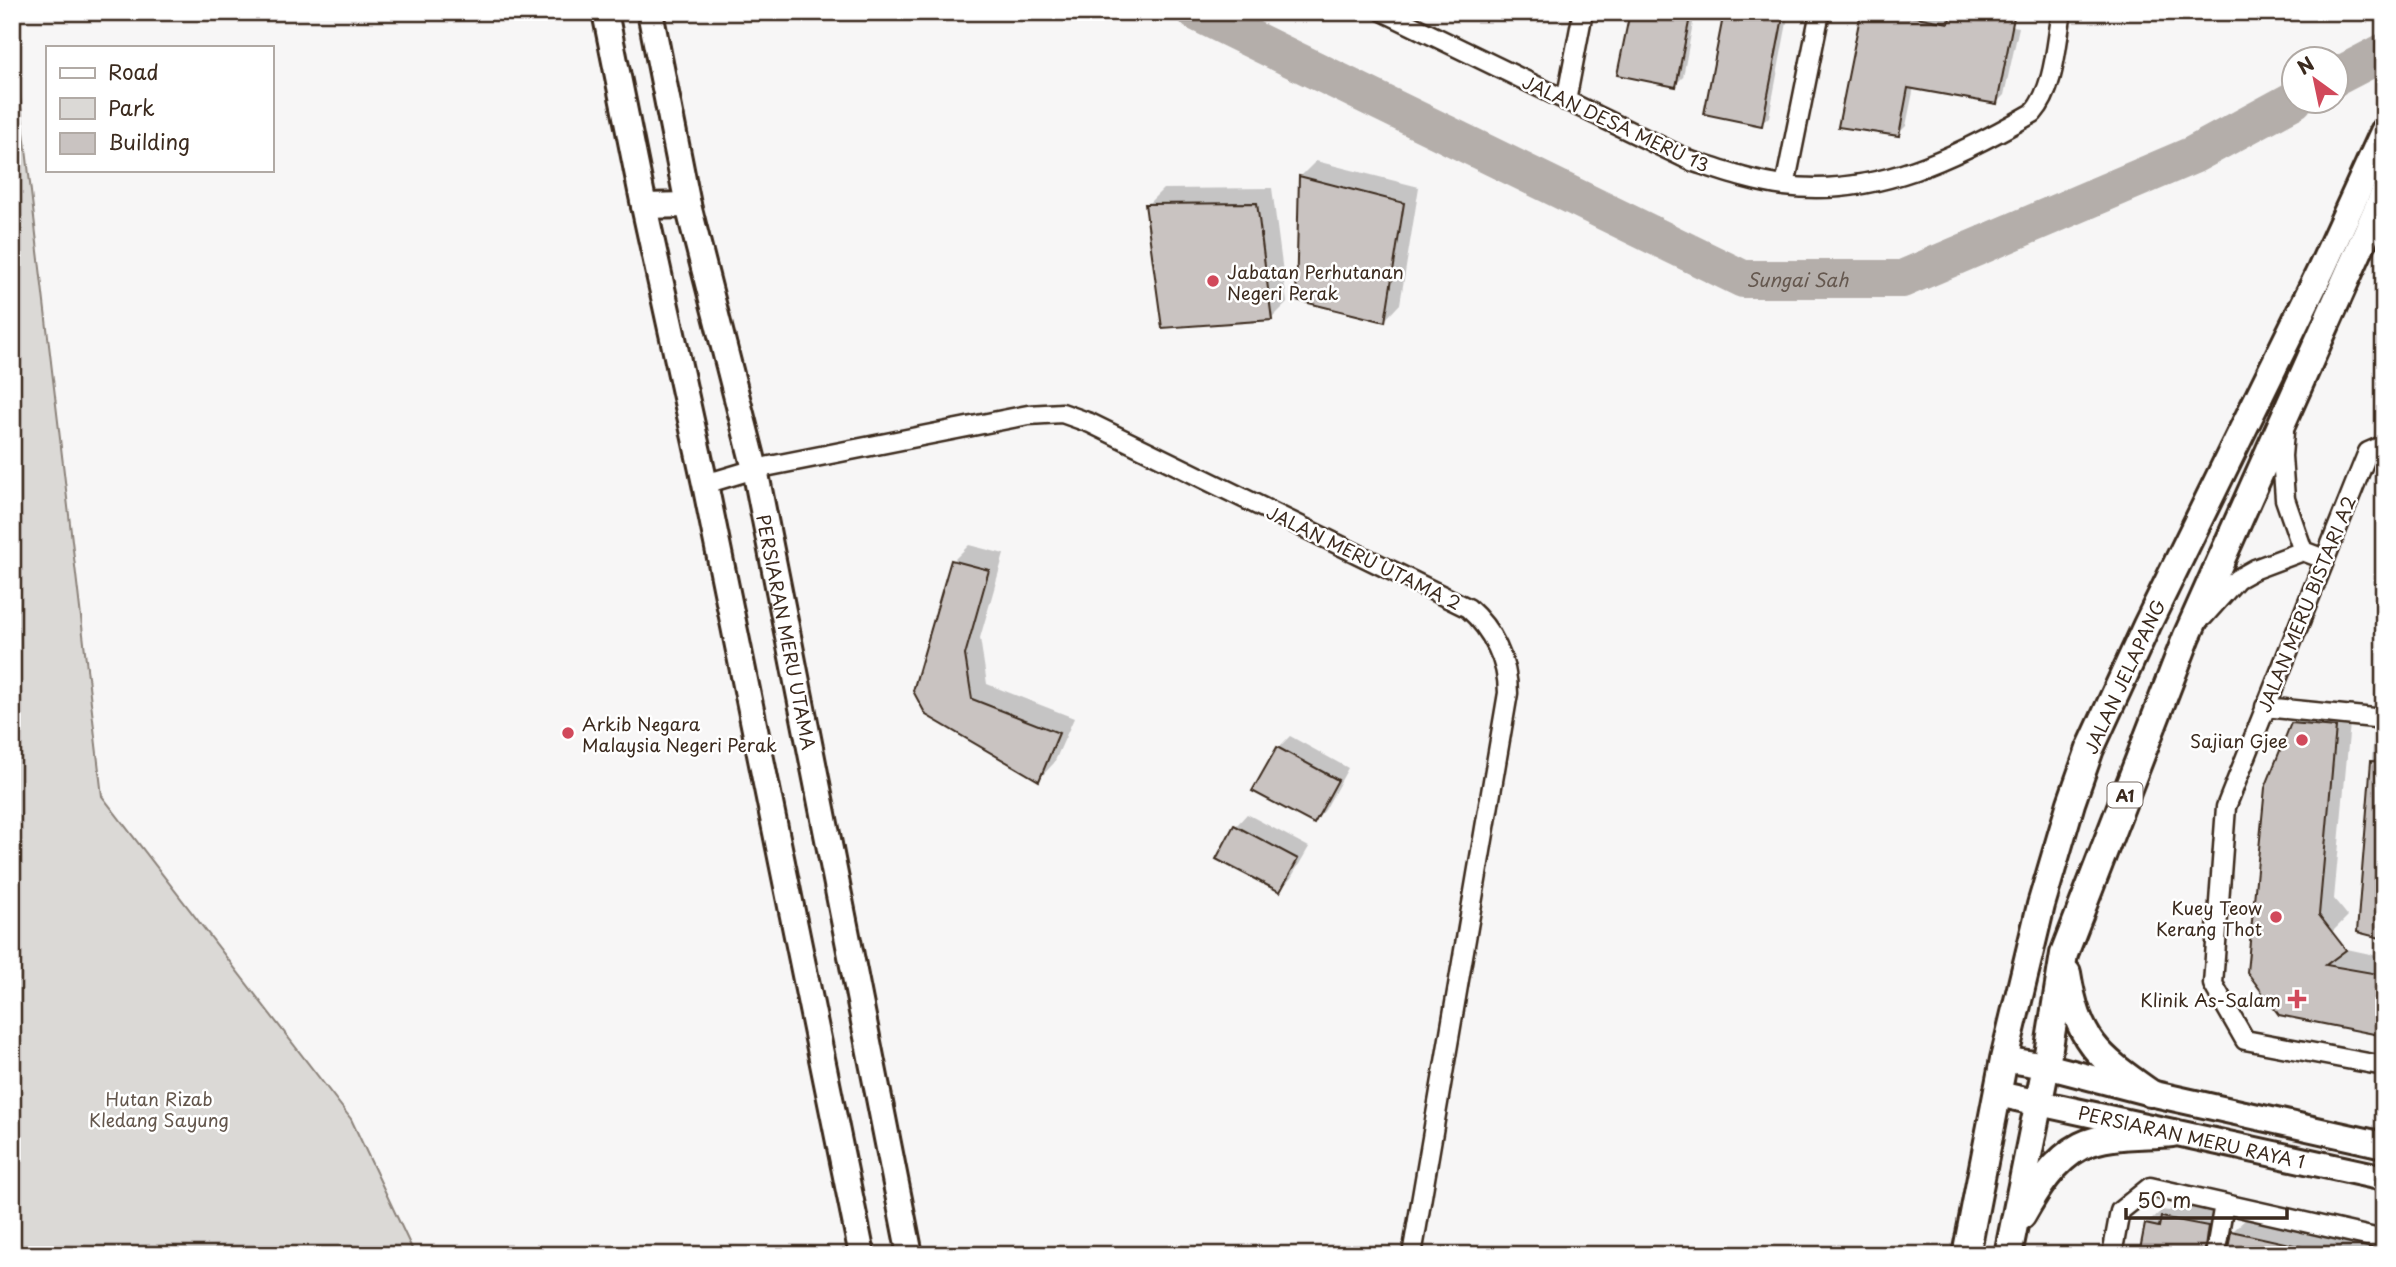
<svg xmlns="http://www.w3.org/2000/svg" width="2396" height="1267" font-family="'Playpen Sans',sans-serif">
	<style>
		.green { fill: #dbd9d6; stroke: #8b827a; stroke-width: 2 }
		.shadow { fill: #0003 }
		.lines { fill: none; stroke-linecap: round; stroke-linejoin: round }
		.river { stroke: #b4aeaa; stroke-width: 38 }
		.building { fill: #c9c3c1; stroke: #3b2a1e; stroke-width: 2 }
		.street-casing { stroke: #3b2a1e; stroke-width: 23 }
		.secondary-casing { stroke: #3b2a1e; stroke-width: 30 }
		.primary-casing { stroke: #3b2a1e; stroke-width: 32 }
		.street { stroke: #fff; stroke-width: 18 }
		.secondary { stroke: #fff; stroke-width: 24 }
		.primary { stroke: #fff; stroke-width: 26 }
		.poi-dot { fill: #d1495b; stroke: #fff; stroke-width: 2.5 }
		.labels { text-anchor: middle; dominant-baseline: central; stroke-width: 5; stroke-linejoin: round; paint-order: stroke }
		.shield { fill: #fff; stroke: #766a62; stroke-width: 2 }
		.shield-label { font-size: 16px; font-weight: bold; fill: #3b2a1e }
		.street-label { font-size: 18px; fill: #3b2a1e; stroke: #fff }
		.poi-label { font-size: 18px; fill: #3b2a1e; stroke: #fff; text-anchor: end }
		.park-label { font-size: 18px; fill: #63564c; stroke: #fff }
		.water-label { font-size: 19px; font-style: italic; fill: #65584f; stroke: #fff }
	</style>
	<rect width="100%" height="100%" fill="#f7f6f6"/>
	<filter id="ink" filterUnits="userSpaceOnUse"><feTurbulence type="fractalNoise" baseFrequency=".0143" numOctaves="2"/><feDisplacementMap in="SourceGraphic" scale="14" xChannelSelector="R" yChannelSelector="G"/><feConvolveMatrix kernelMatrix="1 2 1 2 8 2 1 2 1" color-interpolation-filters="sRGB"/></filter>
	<g filter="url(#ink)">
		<path class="green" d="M12,30L102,796L351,1119L415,1255H12Z"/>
		<path class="shadow" d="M1504,12H1528L1524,16Z
			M1631,12H1695L1683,77L1675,85Z
			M1726,12H1789L1769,117L1761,124Z
			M1863,12H1935L2019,27L2004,95L1997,102L1914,87L1906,126L1898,134Z
			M1316,161L1419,187L1400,304L1385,320L1300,177Z
			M1272,188L1287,303L1272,318L1147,205L1163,189Z
			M969,545L1004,554L980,638L987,684L1074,718L1054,763L1039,779L927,714L953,561Z
			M2308,708L2351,712L2334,899L2348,916L2333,931L2322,929L2319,943L2384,957V1035L2280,1013L2292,724Z
			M2384,723V937L2359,931L2374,733Z
			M1290,736L1348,768L1325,810L1314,822L1278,748Z
			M1247,814L1309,847L1291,878L1280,890L1219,858L1236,826Z
			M2179,1202L2223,1211L2219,1242L2228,1251L2232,1232L2248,1217L2384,1246V1255H2141L2146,1225L2162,1210L2169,1211Z
			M1256,1247L1258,1255H1207Z"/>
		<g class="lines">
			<g class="river">
				<path id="s1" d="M1196,12L1743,279H1902L2193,155L2294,100"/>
				<path d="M2336,77L2384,52"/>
			</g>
		</g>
		<path class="building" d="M1630,12H1691L1676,87L1617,75Z
			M1724,12H1784L1762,126L1704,114Z
			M1861,12H1889L1949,23L1951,12H2015L1997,104L1908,88L1899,136L1838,127Z
			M1299,176L1404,203L1385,322L1296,300Z
			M1257,203L1272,320L1162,328L1145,204Z
			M951,560L989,570L965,655L972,699L1059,733L1039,781L926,715L913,691Z
			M2291,723L2336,727L2319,915L2346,950L2326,965L2384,975V1036L2279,1015L2247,972L2265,788Z
			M1277,747L1338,780L1314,824L1252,791Z
			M2371,761L2384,762V939L2357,932Z
			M1234,825L1298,859L1280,892L1216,859Z
			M2161,1217L2208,1226L2204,1255H2139L2145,1224L2159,1227Z
			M2231,1231L2303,1247V1255H2227Z"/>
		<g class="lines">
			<g class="street-casing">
				<path id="street" d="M1384,12L1691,161C1722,171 1753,182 1785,186C1875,198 1958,156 2033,113C2055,88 2056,44 2062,12
					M1566,101L1583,12
					M1785,186L1820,12
					M2284,432L2282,456L2285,499L2303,551
					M2384,445L2368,452L2357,479L2226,807L2213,984L2245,1040L2384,1066
					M705,484L755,469L1028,415L1062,413L1090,423L1468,608C1492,629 1508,661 1508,693L1412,1255
					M2203,617L2237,579L2255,569L2303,551L2324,559
					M2265,707L2384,719
					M2112,1255L2120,1211L2150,1187L2384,1240
					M2215,1255L2224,1204"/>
			</g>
			<g class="secondary-casing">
				<g id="secondary">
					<path d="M605,12L644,206L705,484L862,1255"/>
					<path id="s2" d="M650,12L688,205L755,469L910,1255"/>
					<path d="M644,206L688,205"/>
					<path d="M2004,1059L2046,1066L2150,1093L2384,1145"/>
					<path id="s3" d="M1998,1094C2127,1121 2255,1151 2384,1178"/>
				</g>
			</g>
			<g class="primary-casing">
				<g id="primary">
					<path d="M2067,973C2078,1041 2096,1055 2150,1093"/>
					<path d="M2022,1215C2036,1190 2054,1160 2081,1146C2107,1133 2143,1136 2172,1133"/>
					<path id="s4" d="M1966,1255L2004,1059L2041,905L2071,803L2090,749L2147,625L2321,270L2384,132"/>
					<path d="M2008,1255L2046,1066L2064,954L2187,636L2384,194"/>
				</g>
			</g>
			<use href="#street" class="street"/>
			<use href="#secondary" class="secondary"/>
			<use href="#primary" class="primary"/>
		</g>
	</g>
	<g class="poi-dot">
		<circle cx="1213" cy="281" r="7"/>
		<circle cx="568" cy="733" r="7"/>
		<circle cx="2302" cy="740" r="7"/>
		<circle cx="2276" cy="917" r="7"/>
		<path d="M2293.5 988.5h7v7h7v7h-7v7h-7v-7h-7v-7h7z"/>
	</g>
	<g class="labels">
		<rect class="shield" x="2107.5" y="782.5" width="35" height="25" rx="5"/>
		<g class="shield-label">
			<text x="2125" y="795">A1</text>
		</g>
		<g class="street-label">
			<text transform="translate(1616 123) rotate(25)">JALAN DESA MERU 13</text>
			<text transform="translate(1364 557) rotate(26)">JALAN MERU UTAMA 2</text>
			<text transform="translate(2306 604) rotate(-68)">JALAN MERU BISTARI A2</text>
			<text stroke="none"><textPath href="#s2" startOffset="635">PERSIARAN MERU UTAMA</textPath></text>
			<text stroke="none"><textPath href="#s4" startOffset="602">JALAN JELAPANG</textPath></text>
			<text stroke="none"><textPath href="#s3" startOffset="198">PERSIARAN MERU RAYA 1</textPath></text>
		</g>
		<g class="poi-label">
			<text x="1227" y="271" text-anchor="start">Jabatan Perhutanan<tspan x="1227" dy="21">Negeri Perak</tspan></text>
			<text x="582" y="723" text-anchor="start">Arkib Negara<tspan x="582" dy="21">Malaysia Negeri Perak</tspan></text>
			<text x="2288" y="740">Sajian Gjee</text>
			<text x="2262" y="907">Kuey Teow<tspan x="2262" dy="21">Kerang Thot</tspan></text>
			<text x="2281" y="999">Klinik As-Salam</text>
		</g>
		<g class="park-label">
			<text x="159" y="1098">Hutan Rizab<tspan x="159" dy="21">Kledang Sayung</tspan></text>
		</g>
		<g class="water-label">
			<text stroke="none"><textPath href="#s1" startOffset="663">Sungai Sah</textPath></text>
		</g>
	</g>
	<rect width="2396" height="1267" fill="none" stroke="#fff" stroke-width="42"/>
	<rect x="21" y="21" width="2354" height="1225" fill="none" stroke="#3b2a1e" stroke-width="2.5" filter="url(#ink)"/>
	<rect x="46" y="46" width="228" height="126" fill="#ffffff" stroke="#b1aaa5" stroke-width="2"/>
	<rect x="60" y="68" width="35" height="10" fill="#ffffff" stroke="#b1aaa5" stroke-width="2"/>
	<text x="108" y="80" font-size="21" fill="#3b2a1e">Road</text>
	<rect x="60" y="98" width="35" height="21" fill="#dbd9d6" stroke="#b1aaa5" stroke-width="2"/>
	<text x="108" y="116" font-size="21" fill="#3b2a1e">Park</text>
	<rect x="60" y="133" width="35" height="21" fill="#c9c3c1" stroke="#b1aaa5" stroke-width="2"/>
	<text x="108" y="150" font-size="21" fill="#3b2a1e">Building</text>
	<g transform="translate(2315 80) rotate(327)"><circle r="33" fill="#ffffff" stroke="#b1aaa5" stroke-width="2"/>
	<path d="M0-5L12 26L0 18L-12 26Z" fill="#d1495b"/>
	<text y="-10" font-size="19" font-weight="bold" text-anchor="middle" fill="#3b2a1e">N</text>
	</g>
	<path d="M2126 1208v10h161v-10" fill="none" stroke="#3b2a1e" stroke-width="3.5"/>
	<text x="2137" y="1208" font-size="21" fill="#3b2a1e" stroke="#ffffff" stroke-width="5" paint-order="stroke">50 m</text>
</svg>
